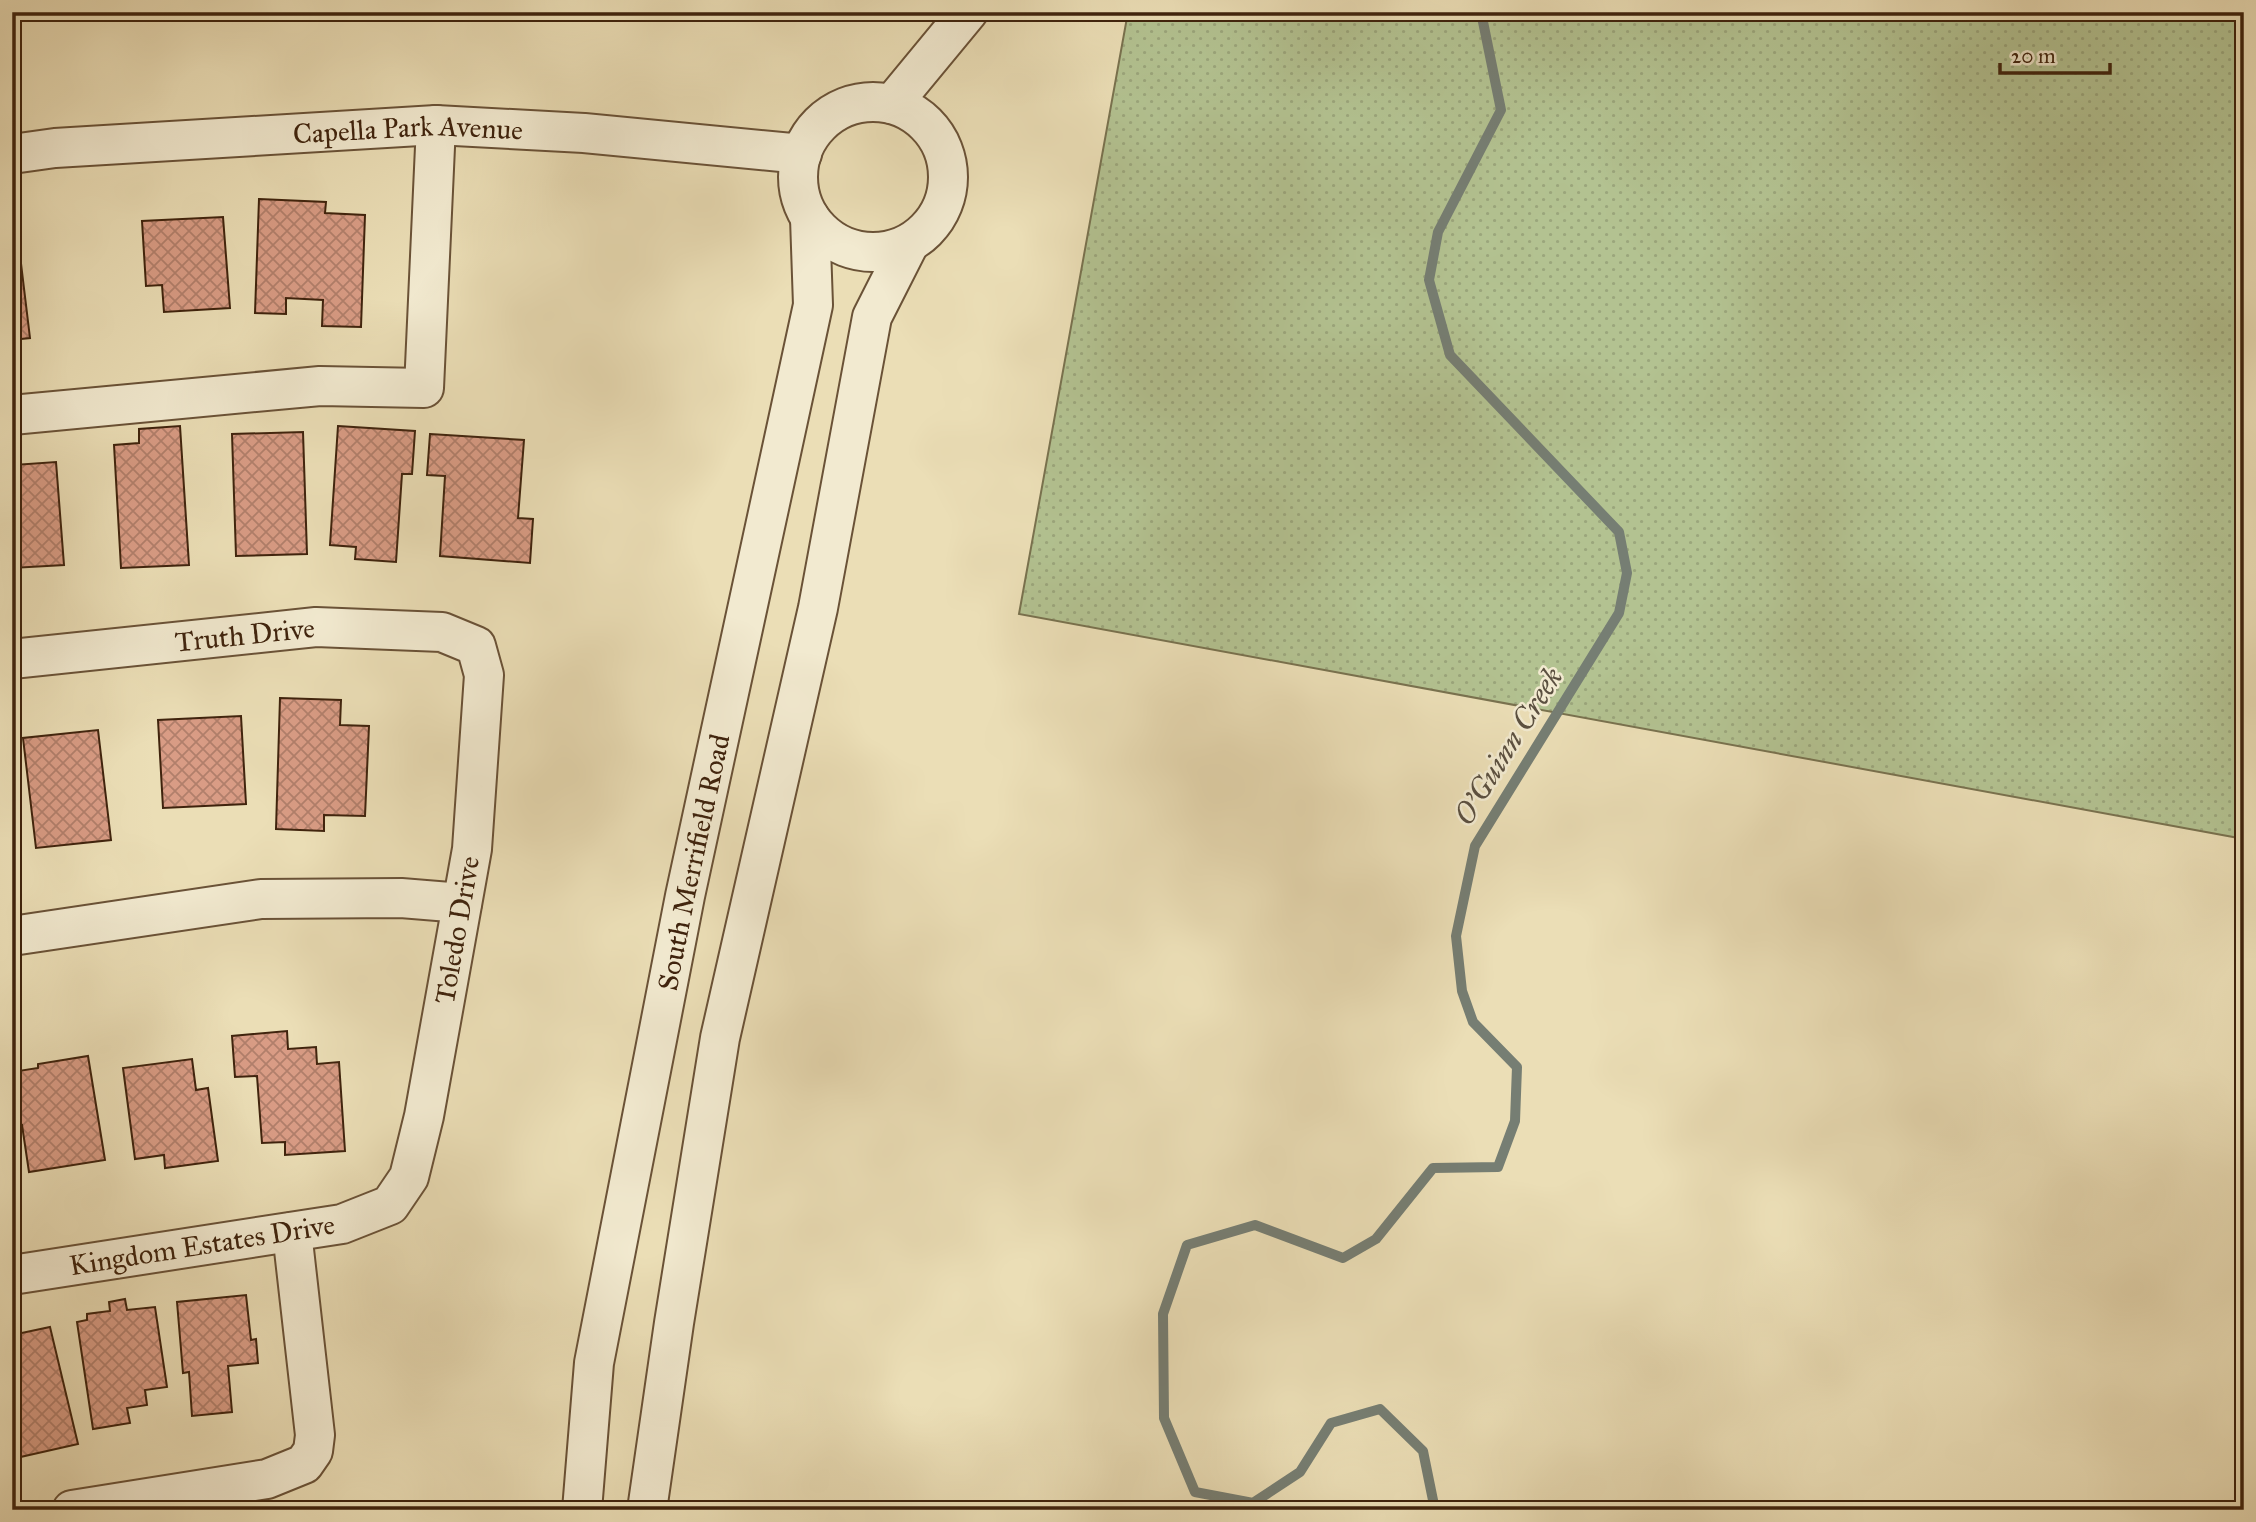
<svg xmlns="http://www.w3.org/2000/svg" width="2256" height="1522" font-family="'IM FELL Great Primer',serif">
	<style>
		.grass { fill: url(#grass-dots); stroke: #79724f; stroke-width: 2 }
		.lines { fill: none; stroke-linecap: round; stroke-linejoin: round }
		.stream { stroke: #767e73; stroke-width: 10 }
		.building { fill: url(#building-cross-hatch); stroke: #3f230d; stroke-width: 2 }
		.minor-casing { stroke: #6a5237; stroke-width: 42 }
		.minor { stroke: #f2ead0; stroke-width: 38 }
		.labels { text-anchor: middle; dominant-baseline: central; stroke-width: 5; stroke-linejoin: round; paint-order: stroke }
		.street-label { font-size: 28px; fill: #3f230d; stroke: #f2ead0 }
		.water-label { font-size: 30px; font-style: italic; fill: #5b5040; stroke: #f2ead0 }
	</style>
	<defs>
		<pattern id="grass-dots" width="8" height="8" patternUnits="userSpaceOnUse" patternTransform="scale(1.75)"><rect width="8" height="8" fill="#b3c291"/><path d="M2 2h.1M6 6h.1" fill="none" stroke="#9ba67c" stroke-width="1.8" stroke-linecap="round"/></pattern>
		<pattern id="building-cross-hatch" width="8" height="8" patternUnits="userSpaceOnUse" patternTransform="scale(1.75)"><rect width="8" height="8" fill="#d99c85"/><path d="M0 0l8 8M0 8l8-8" fill="none" stroke="#b17f6b"/></pattern>
	</defs>
	<rect width="100%" height="100%" fill="#ebdeb6"/>
	<filter id="stains"><feTurbulence type="fractalNoise" baseFrequency=".00286" numOctaves="4"/><feColorMatrix values="0 0 0 0 .2 0 0 0 0 .09 0 0 0 0 .02 0 0 0 .5 -.17"/></filter>
	<radialGradient id="worn" r=".72"><stop offset=".6" stop-color="#630" stop-opacity="0"/><stop offset="1" stop-color="#630" stop-opacity=".3"/></radialGradient>
	<path class="grass" d="M1128,12H2244V839L1019,614Z"/>
	<g class="lines">
		<path class="stream" d="M1435,1510L1423,1451L1380,1409L1331,1423L1300,1472L1253,1503L1195,1492L1164,1418L1163,1314L1187,1245L1255,1225L1343,1258L1376,1239L1433,1168L1498,1167L1515,1121L1517,1067L1473,1022L1462,991L1456,936L1475,846L1619,613L1627,573L1619,532L1450,355L1429,280L1438,232L1501,110L1481,12"/>
	</g>
	<path class="building" d="M259,199L326,202L325,213L365,215L361,327L322,326L323,300L286,298V314L255,313Z
		M223,217L230,308L164,312L162,285L146,286L142,221Z
		M12,247H19L30,338L12,340Z
		M180,426L189,565L121,568L114,445L139,443V429Z
		M338,426L415,431L412,474H402L396,562L355,559L356,547L330,545Z
		M303,432L307,554L236,556L232,434Z
		M430,434L524,440L518,518L533,519L530,563L440,556L445,476L427,475Z
		M12,457L14,465L56,462L64,565L12,568Z
		M280,698L341,700L340,725L369,726L365,816L324,815V831L276,829Z
		M241,716L246,804L163,808L158,720Z
		M98,730L111,840L36,848L23,738Z
		M287,1031L288,1049L316,1047L317,1064L339,1062L345,1151L285,1155V1142L262,1143L257,1076L235,1077L232,1036Z
		M88,1056L105,1160L29,1172L22,1125L12,1127V1072L38,1068V1064Z
		M192,1059L196,1090L208,1088L218,1161L165,1168L164,1155L135,1159L123,1068Z
		M246,1295L251,1340L256,1339L258,1363L228,1366L232,1412L192,1416L189,1372L183,1373L177,1302Z
		M125,1299L127,1310L155,1307L167,1387L145,1390L147,1405L127,1408L130,1423L93,1429L77,1322L87,1320V1314L110,1311L109,1302Z
		M50,1327L78,1444L16,1458L12,1441V1335Z"/>
	<g class="lines">
		<g class="minor-casing">
			<g id="minor">
				<circle cx="873" cy="177" r="75"/>
				<path d="M892,104L968,12"/>
				<path id="s1" d="M12,154L55,148L436,125L584,133L802,154"/>
				<path d="M12,415L320,386L424,388L436,125"/>
				<path id="s2" d="M12,659L316,627L442,632L476,646L484,675L472,849L424,1116L409,1177L390,1205L342,1224L12,1275"/>
				<path d="M12,936L261,899L401,898L462,903"/>
				<path d="M72,1510L267,1479L304,1464L313,1451L315,1435L292,1232"/>
				<path id="s3" d="M582,1510L594,1363L685,896L813,305L810,218"/>
				<path d="M647,1510L674,1323L720,1038L818,608L872,317L909,244"/>
			</g>
		</g>
		<use href="#minor" class="minor"/>
	</g>
	<g class="labels">
		<g class="street-label">
			<text stroke="none"><textPath href="#s1" startOffset="397">Capella Park Avenue</textPath></text>
			<text stroke="none"><textPath href="#s2" startOffset="234">Truth Drive</textPath></text>
			<text stroke="none"><textPath href="#s3" startOffset="658">South Merrifield Road</textPath></text>
			<text transform="translate(457 930) rotate(-80)">Toledo Drive</text>
			<text transform="translate(202 1245) rotate(-9)">Kingdom Estates Drive</text>
		</g>
		<g class="water-label">
			<text transform="translate(1508 746) rotate(-58)">O'Guinn Creek</text>
		</g>
	</g>
	<rect width="2256" height="1522" fill="none" stroke="#ebdeb6" stroke-width="42"/>
	<rect x="14" y="14" width="2228" height="1494" fill="none" stroke="#3f230d" stroke-width="3.5"/>
	<rect x="21" y="21" width="2214" height="1480" fill="none" stroke="#3f230d" stroke-width="2"/>
	<path d="M2000 63v10h110v-10" fill="none" stroke="#3f230d" stroke-width="3.5"/>
	<text x="2011" y="63" font-size="21" fill="#3f230d" stroke="#f2ead0" stroke-width="5" paint-order="stroke">20 m</text>
	<rect width="100%" height="100%" filter="url(#stains)"/>
	<rect width="100%" height="100%" fill="url(#worn)"/>
</svg>
